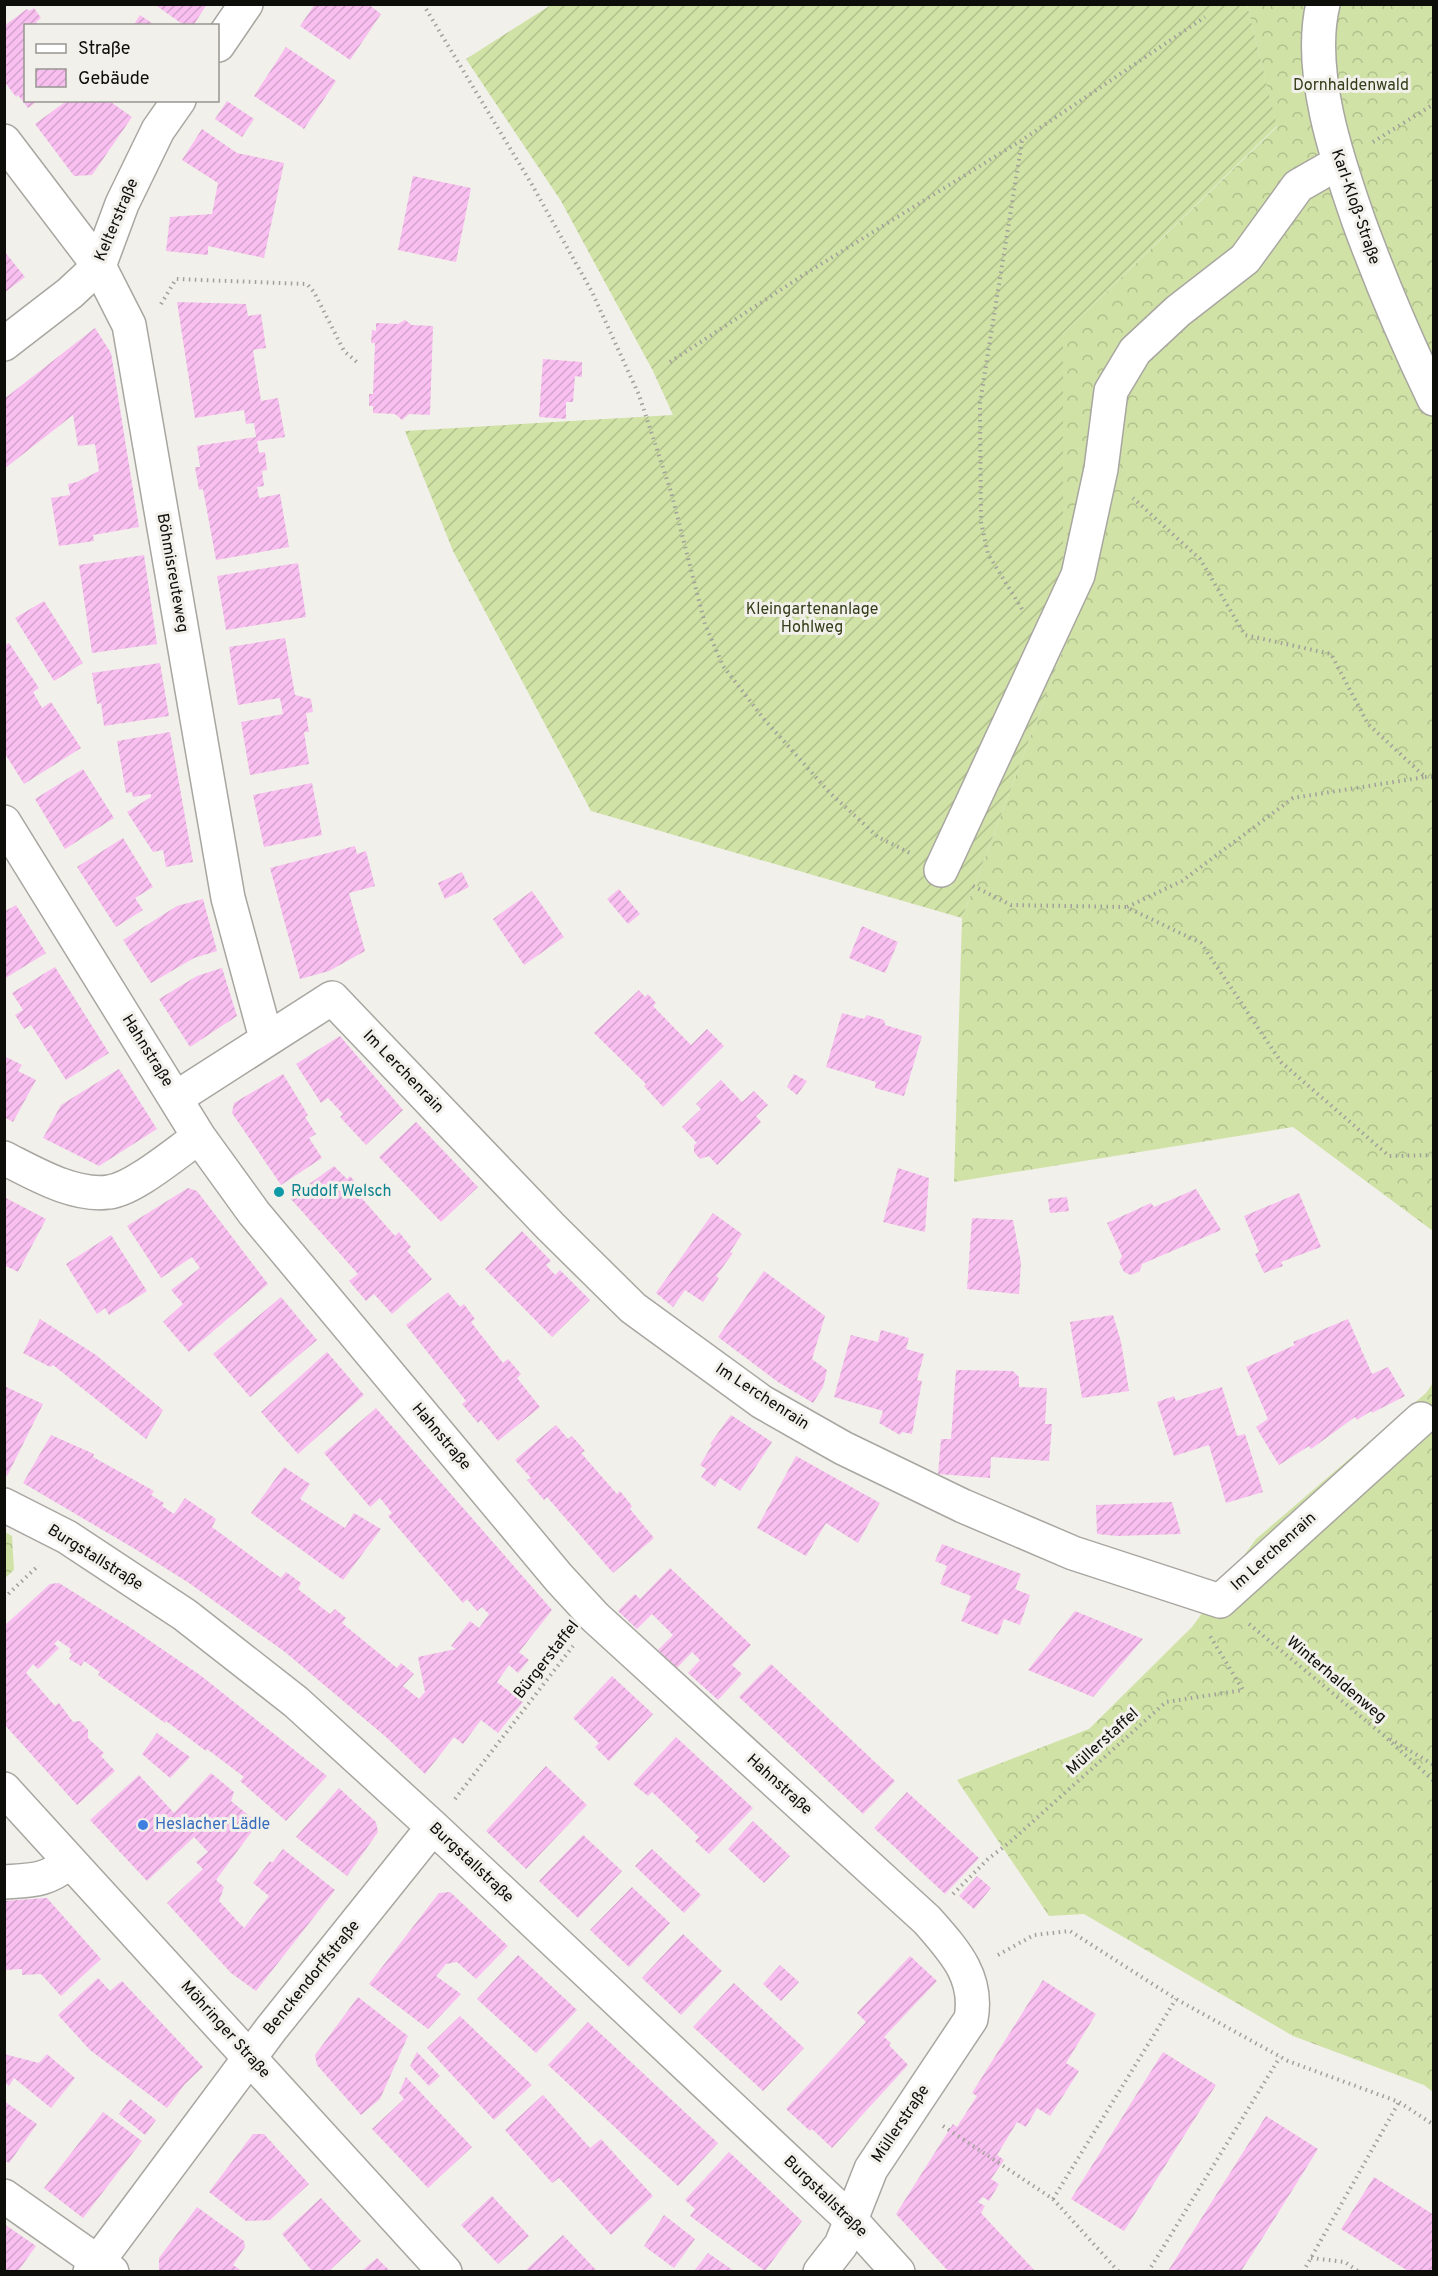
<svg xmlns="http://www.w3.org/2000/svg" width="1438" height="2276" font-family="Overpass,sans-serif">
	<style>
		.forest { fill: url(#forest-crowns) }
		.garden { fill: url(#garden-furrows) }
		.building { fill: url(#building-hatch) }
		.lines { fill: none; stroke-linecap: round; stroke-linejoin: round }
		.minor-casing { stroke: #a8a6a0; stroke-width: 36 }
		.major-casing { stroke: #a8a6a0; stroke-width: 36 }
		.path { stroke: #a1a09b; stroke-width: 4; stroke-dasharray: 1.5 4.5; stroke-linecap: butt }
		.minor { stroke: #fff; stroke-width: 33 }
		.major { stroke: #fff; stroke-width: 33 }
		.culture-dot { fill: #0f9aa8; stroke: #f2f0ea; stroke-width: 2 }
		.shop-dot { fill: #3f7fe0; stroke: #f2f0ea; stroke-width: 2 }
		.labels { text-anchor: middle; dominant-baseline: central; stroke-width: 6; stroke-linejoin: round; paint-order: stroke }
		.park-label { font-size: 16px; fill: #343d19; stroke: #f2f0ea }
		.street-label { font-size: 16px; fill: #0d0d0a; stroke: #f2f0ea }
		.culture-label { font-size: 16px; fill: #0d838f; stroke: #f2f0ea; text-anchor: start }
		.shop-label { font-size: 16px; fill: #366cbe; stroke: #f2f0ea; text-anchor: start }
	</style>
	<defs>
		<pattern id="forest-crowns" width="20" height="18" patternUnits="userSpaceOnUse" patternTransform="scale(1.5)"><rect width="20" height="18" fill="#d0e2a6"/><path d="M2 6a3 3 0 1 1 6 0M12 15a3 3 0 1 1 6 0" fill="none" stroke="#b1c18e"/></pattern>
		<pattern id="garden-furrows" width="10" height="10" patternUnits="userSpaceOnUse" patternTransform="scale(1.5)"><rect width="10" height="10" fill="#d0e2a6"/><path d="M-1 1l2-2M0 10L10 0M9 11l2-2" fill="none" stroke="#b1c18e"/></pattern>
		<pattern id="building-hatch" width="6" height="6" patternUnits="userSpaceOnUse" patternTransform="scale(1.5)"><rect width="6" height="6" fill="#f8bff0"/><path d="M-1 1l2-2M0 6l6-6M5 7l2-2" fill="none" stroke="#d3a3cc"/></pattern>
	</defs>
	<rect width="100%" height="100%" fill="#f2f0ea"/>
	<path class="forest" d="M1247,5H1433V1231L1293,1127L954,1182L962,918L1063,650V334L1277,127Z
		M1433,1383V2092L1424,2085L1293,2036L1084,1914L1049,1916L957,1780L1089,1729L1192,1627L1256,1539L1426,1393Z
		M5,1532L12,1536L14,1570L5,1578Z"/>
	<path class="garden" d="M551,5H1247L1277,126L1063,334V650L962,918L591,811L453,551L405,431L673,415L653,371L561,201L466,59Z"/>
	<path class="building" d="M154,4H207L193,26H185Z
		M315,4H368L381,14L350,60L300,26Z
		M34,8L41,18L36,22L39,26H26V100H39L28,108L18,95L16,97L4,81V26L27,9L29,11Z
		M140,15L156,26H133Z
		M286,47L336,81L304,129L254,96Z
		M68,100H108L132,117L92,175L74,176L35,124Z
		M227,101L254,119L242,137L215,119Z
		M202,129L237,153L284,163L264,258L208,246V255L166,251L170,217L212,214L218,183L182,160Z
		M413,176L471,188L456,262L398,250Z
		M4,251L25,277L4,293Z
		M177,302L246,304L248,316L261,314L266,348L253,350L261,401L278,398L285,437L257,441L259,453L265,452L267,470L262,471L264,486L257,487L259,498L280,494L289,547L216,560L203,489L199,490L195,467H200L197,446L256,437L254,423L246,424L244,410L195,418Z
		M405,320L412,325L433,326L430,415L409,414L402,420L395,414L373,413V406H369V394H373L375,343H371L372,330L376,331V323L398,324Z
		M95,328L111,353L139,527L93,535L94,541L59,546L51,498L70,495L68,484L77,482L99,471L95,444L78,446L73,415L4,469V399Z
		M543,359L582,362V377L575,376L573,402H566V419L539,417Z
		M144,555L157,644L92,653L79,565Z
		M298,563L306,617L226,630L217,576Z
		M44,601L83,663L54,681L15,618Z
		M285,638L295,695L311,699L313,712L306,713L309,732H304L309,764L250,775L241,722L283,714L280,698L238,705L229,647Z
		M9,643L39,688L33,692L42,708L51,702L81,748L24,784L4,752V646Z
		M160,663L169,716L104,726L101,703L97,704L92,673Z
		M170,732L193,862L166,867L163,850L153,852L127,812L151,797V794L133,797L132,792L126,793L117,741Z
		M83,769L114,818L65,849L35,799Z
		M312,783L322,835L264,847L253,795Z
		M123,838L153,887L135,898L143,910L116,927L77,867Z
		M355,846L357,854L366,851L375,886L349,893L365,951L329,971L300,979L270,868Z
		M462,872L469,887L445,899L438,883Z
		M619,889L640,914L628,924L607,899Z
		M532,891L564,937L524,965L493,919Z
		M203,899L217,951L194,958L151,983L123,940L177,906Z
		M16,905L46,953L4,979V912Z
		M862,926L898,942L885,973L849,958Z
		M55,967L109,1053L66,1080L31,1025L24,1029L15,1015L23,1010L12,993Z
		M222,968L237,1016L190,1047L159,999L197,976Z
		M639,990L645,997L648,994L656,1003L653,1006L691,1045L707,1029L724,1046L663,1107L644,1086L646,1084L594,1033Z
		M842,1013L864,1019L867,1015L884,1020L885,1025L922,1036L904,1096L875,1088L876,1082L826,1067Z
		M340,1036L403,1110L366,1145L340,1117L343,1114L328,1098L321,1103L296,1064Z
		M4,1056L22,1065L18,1071L36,1080L13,1122L4,1117Z
		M119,1069L157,1129L99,1166L43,1138L61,1105Z
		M283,1074L308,1115L305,1117L316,1134L309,1138L322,1158L281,1185L232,1113L234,1103Z
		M794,1074L807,1081L797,1095L787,1087Z
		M721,1080L742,1102L754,1091L768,1105L756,1116L761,1122L717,1165L709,1156L700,1159L694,1152V1145L697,1143L682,1127L701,1109L696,1104Z
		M416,1122L478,1187L441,1222L379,1157Z
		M334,1166L347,1179L350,1176L363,1191L359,1195L395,1236L399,1232L411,1247L407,1251L432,1279L392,1314L374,1294L366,1301L349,1281L358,1274L290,1198Z
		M898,1168L929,1178L925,1232L883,1222Z
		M188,1188L197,1191L268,1284L189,1352L163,1322L183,1304L171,1290L200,1268L192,1257L161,1278L127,1226Z
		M1196,1189L1221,1230L1142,1264L1140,1271L1131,1275L1124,1272L1119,1262L1122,1256L1107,1223L1151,1203L1154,1207Z
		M1299,1193L1321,1247L1281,1262L1283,1266L1264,1273L1255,1254L1259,1252L1244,1216Z
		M4,1197L46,1219L18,1272L4,1265Z
		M1067,1197L1069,1211L1050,1213L1048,1199Z
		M713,1213L742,1234L730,1252L733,1253L716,1276L719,1278L703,1302L685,1290L673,1307L656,1293Z
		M972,1218L1013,1220L1021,1263L1019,1294L967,1289Z
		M522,1231L551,1261L546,1265L555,1275L560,1270L590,1300L552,1337L485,1269Z
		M111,1235L147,1291L109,1315L105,1308L97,1314L66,1264Z
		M764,1271L825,1316L812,1359L827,1370L823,1387L813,1403L778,1382L718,1337Z
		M448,1292L460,1307L464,1304L475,1319L471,1322L503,1363L508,1359L521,1374L517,1378L540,1407L498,1441L481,1420L478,1423L462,1404L466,1401L406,1325Z
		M281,1297L317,1340L250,1397L213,1354Z
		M1113,1315L1121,1342L1129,1391L1082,1398L1070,1322Z
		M40,1319L96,1355L163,1410L146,1439L53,1365L50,1367L23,1353Z
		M1348,1319L1372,1374L1388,1367L1405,1396L1372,1413L1371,1411L1357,1420L1355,1417L1311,1449L1309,1446L1279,1465L1256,1427L1268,1419L1246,1367L1295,1345L1293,1342Z
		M881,1330L909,1338L906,1349L924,1354L917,1380L922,1381L912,1434L902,1432L900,1435L879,1423L883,1411L834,1397L851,1335L878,1342Z
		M327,1352L364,1395L298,1454L261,1412Z
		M956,1370L1013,1371L1019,1377V1387L1047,1388L1045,1424H1052L1049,1461L991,1457L990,1478L938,1474L941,1439H951Z
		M4,1386L43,1404L7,1476L4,1474Z
		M1222,1387L1237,1436L1245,1434L1263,1492L1226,1503L1209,1445L1174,1456L1157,1402L1174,1396L1176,1401Z
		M376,1408L552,1610L519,1652L529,1660L518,1673L509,1665L497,1682L523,1702L498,1733L481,1720L463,1744L454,1737L425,1774L386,1737L285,1652L189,1583L135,1549L23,1483L51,1435L94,1454L93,1457L154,1491L151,1495L164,1503L162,1506L174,1514L185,1498L216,1519L212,1527L281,1578L286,1572L301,1583L298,1589L330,1614L335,1609L346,1618L342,1623L397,1668L401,1663L414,1674L403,1686L419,1699L425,1692L418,1657L456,1649L451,1646L470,1621L479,1628L489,1614L482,1607L477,1611L467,1599L463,1603L388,1516L392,1513L380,1498L370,1507L324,1453Z
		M731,1415L772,1442L740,1491L720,1478L715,1487L701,1477L706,1469L700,1465L712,1445L710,1444Z
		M556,1425L568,1439L572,1436L585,1451L581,1453L617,1494L620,1491L632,1506L630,1509L654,1538L613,1573L547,1497L544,1500L527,1480L531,1478L515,1460Z
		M796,1456L880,1503L858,1543L826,1523L806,1556L757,1528Z
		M284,1467L310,1484L300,1499L345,1528L354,1513L381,1529L343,1580L251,1513Z
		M1172,1502L1181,1534L1117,1536L1097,1534L1096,1505Z
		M942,1544L1021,1574L1015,1589L1030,1595L1020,1625L1004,1619L998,1635L961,1621L971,1596L940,1584L947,1566L935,1561Z
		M670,1568L751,1645L732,1665L742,1674L718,1700L688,1673L700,1660L692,1652L677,1668L658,1650L673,1635L652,1614L637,1629L618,1611L635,1594L640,1599Z
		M59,1583L131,1628L200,1675L327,1776L286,1821L240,1781L244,1777L207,1749L206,1751L166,1721L165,1723L98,1675L100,1672L84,1661L81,1666L69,1659L72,1654L69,1652L71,1649L58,1640L54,1644L59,1648L38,1669L33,1664L26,1673L55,1706L59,1703L73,1722L80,1721L88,1730V1738L104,1753L101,1756L115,1771L77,1805L4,1724V1626L50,1584Z
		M1075,1611L1143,1639L1093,1697L1028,1670Z
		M771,1664L895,1781L863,1814L739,1697Z
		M612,1676L653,1714L609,1761L595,1747L599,1743L573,1718Z
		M157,1733L190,1757L170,1778L142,1754Z
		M676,1737L753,1808L709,1854L695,1841L699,1837L675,1814L652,1792L648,1796L633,1784Z
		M546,1766L587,1805L526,1869L486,1831Z
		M211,1773L234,1792L231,1801L258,1823L216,1880L224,1887L219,1901L244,1928L269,1896L253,1883L270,1861L272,1863L283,1849L335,1890L256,1991L231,1973L167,1903L203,1869L196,1862L208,1852L194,1837L147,1881L90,1820L139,1775L174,1813Z
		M339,1788L376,1822L378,1832L347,1876L296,1837Z
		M907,1792L979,1858L945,1894L874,1828Z
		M753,1821L790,1856L764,1883L728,1849Z
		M583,1835L622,1871L578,1918L539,1881Z
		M652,1849L701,1895L684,1913L635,1866Z
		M977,1876L991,1888L974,1909L959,1896Z
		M632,1887L670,1923L629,1967L590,1930Z
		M450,1892L508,1946L476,1979L457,1962L446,1964L436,1976L461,1994L428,2029L369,1984L439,1893Z
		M47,1898L101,1959L61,1996L41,1974L22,1975V1969L4,1970V1901Z
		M683,1934L722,1971L681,2015L642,1978Z
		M518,1955L577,2010L536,2053L477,1999Z
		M910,1956L937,1981L884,2037L891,2043L889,2045L908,2065L832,2148L812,2129L810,2131L786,2109L866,2022L857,2013Z
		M780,1965L799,1982L781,2001L763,1984Z
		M98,1978L110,1991L122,1981L203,2067L185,2084L167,2108L90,2050L58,2015Z
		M1043,1980L1096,2014L1066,2063L1079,2071L1050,2116L1037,2108L1026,2127L1017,2122L997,2155L1004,2160L991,2179L999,2184L989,2201L983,2197L978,2202L985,2206L981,2213L1035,2271H948L896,2214L953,2124L957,2127L977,2096L972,2093Z
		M734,1983L804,2048L763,2091L693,2027Z
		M358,1997L408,2036L380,2099L361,2115L317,2065L315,2055Z
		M460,2016L532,2085L494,2120L427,2048Z
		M588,2022L718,2143L678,2186L548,2065Z
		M417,2052L440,2076L429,2086L410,2066Z
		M1163,2052L1216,2085L1124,2231L1071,2199Z
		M4,2054L39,2063L47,2054L75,2078L51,2108L14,2078L9,2086L4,2082Z
		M406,2077L472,2147L428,2188L372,2129L404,2099L399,2093Z
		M543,2095L590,2148L601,2139L653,2196L611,2235L559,2178L552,2183L505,2130Z
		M130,2099L156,2120L145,2135L119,2114Z
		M4,2101L37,2124L9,2163L4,2160Z
		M103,2112L142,2141L83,2218L44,2188Z
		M1266,2116L1318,2149L1263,2237L1241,2271H1168Z
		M253,2134H264L309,2184L270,2220L246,2221L209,2192Z
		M729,2152L802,2221L765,2271L690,2216L695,2209L685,2200Z
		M1374,2177L1434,2215V2271H1408L1341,2229Z
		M492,2196L529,2236L498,2264L461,2225Z
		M321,2198L361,2241L329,2271H312L282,2234Z
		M197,2207L244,2241L245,2247L233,2265L242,2271L159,2270V2258Z
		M664,2215L695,2239L674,2268L644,2246Z
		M4,2224L36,2246L18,2271H4Z
		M563,2235L597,2271H525Z
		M708,2253L734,2271H694Z
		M377,2258L390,2271H362Z"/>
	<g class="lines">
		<g class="minor-casing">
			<path id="minor" d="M218,45L246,4
				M4,141L99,266L129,325L228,898L266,1038
				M4,344L70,293L99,266L122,204L158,130L179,100
				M4,822L199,1137L254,1213L559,1578L595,1617L927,1920C953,1950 979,1976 971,2019L871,2169L841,2245L820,2272
				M941,870L1078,575L1101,469L1111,391L1135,351L1178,311L1245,259L1298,186L1338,163
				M176,1098L332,998L551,1227L633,1308L762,1402L843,1448L963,1506L1073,1553L1220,1601L1421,1419
				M4,1158C34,1173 74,1197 109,1192C134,1189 177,1152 199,1137
				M4,1505L67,1537L185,1615L296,1702L433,1827L851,2220L898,2272
				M4,1789L445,2272
				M4,1882C34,1880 46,1881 70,1862
				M4,2196L112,2272
				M90,2272L271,2029L433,1827"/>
		</g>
		<g class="major-casing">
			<path id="major" d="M1323,4C1307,71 1337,159 1359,222C1381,282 1406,341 1434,399"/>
		</g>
		<path class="path" d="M423,4L531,183L592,292L639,395L671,492L705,624L723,666L764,719L829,792L878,837L910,853
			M1373,142L1434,104
			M161,304L176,279L307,284L314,292L344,351L359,364
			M670,362L805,274L1022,140L1205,17
			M1022,609L988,554L981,522L980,403L1022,141
			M1425,777H1434
			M973,886L1011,905L1126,907L1201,943L1281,1062L1389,1156L1434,1155
			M1127,907L1182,881L1293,798L1425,777L1368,724L1331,654L1245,635L1200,559L1133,498
			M4,1598L39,1565
			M1249,1624L1382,1734L1434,1781
			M1390,1739L1434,1765
			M455,1799L573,1646
			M953,1894L988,1859L1010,1842L1166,1702L1243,1690L1210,1636
			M998,1955L1034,1935L1070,1931L1176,1999L1288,2061L1399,2102L1434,2125
			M943,2126L1053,2199L1119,2272
			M1053,2199L1176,1999
			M1311,2258L1345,2262L1359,2272
			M1148,2272L1280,2057
			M1303,2272L1399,2102"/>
		<use href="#minor" class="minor"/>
		<use href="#major" class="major"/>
	</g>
	<circle class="culture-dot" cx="279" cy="1192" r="6"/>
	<circle class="shop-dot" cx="143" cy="1825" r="6"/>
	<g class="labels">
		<g class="park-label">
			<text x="1351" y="86">Dornhaldenwald</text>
			<text x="812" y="610">Kleingartenanlage<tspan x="812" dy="18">Hohlweg</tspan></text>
		</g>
		<g class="street-label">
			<text transform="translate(1355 207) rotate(71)">Karl-Kloß-Straße</text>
			<text transform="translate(117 220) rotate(-67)">Kelterstraße</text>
			<text transform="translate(172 573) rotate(80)">Böhmisreuteweg</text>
			<text transform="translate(147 1051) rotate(58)">Hahnstraße</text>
			<text transform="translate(403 1072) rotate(46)">Im Lerchenrain</text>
			<text transform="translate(762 1397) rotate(33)">Im Lerchenrain</text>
			<text transform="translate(441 1437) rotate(50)">Hahnstraße</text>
			<text transform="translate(1274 1552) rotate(-42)">Im Lerchenrain</text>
			<text transform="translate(95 1558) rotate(32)">Burgstallstraße</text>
			<text transform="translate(547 1660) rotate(-52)">Bürgerstaffel</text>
			<text transform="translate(1336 1680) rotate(40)">Winterhaldenweg</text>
			<text transform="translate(1103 1742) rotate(-42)">Müllerstaffel</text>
			<text transform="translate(779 1785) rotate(42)">Hahnstraße</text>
			<text transform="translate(471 1863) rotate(43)">Burgstallstraße</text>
			<text transform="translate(312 1978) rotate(-51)">Benckendorffstraße</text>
			<text transform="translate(225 2030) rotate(48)">Möhringer Straße</text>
			<text transform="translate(901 2124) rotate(-56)">Müllerstraße</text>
			<text transform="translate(825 2197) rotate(44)">Burgstallstraße</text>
		</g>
		<g class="culture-label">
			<text x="291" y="1192">Rudolf Welsch</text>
		</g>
		<g class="shop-label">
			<text x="155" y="1825">Heslacher Lädle</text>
		</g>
	</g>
	<rect width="1438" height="2276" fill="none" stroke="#0d0d0a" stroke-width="12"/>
	<rect x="24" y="24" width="195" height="78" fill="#f2f0ea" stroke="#969590" stroke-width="1.5"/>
	<rect x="36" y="44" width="30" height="9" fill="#ffffff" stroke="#969590" stroke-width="1.5"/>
	<text x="78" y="54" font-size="18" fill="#0d0d0a">Straße</text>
	<rect x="36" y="69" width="30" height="18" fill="url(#building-hatch)" stroke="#969590" stroke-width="1.5"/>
	<text x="78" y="84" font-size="18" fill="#0d0d0a">Gebäude</text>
</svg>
